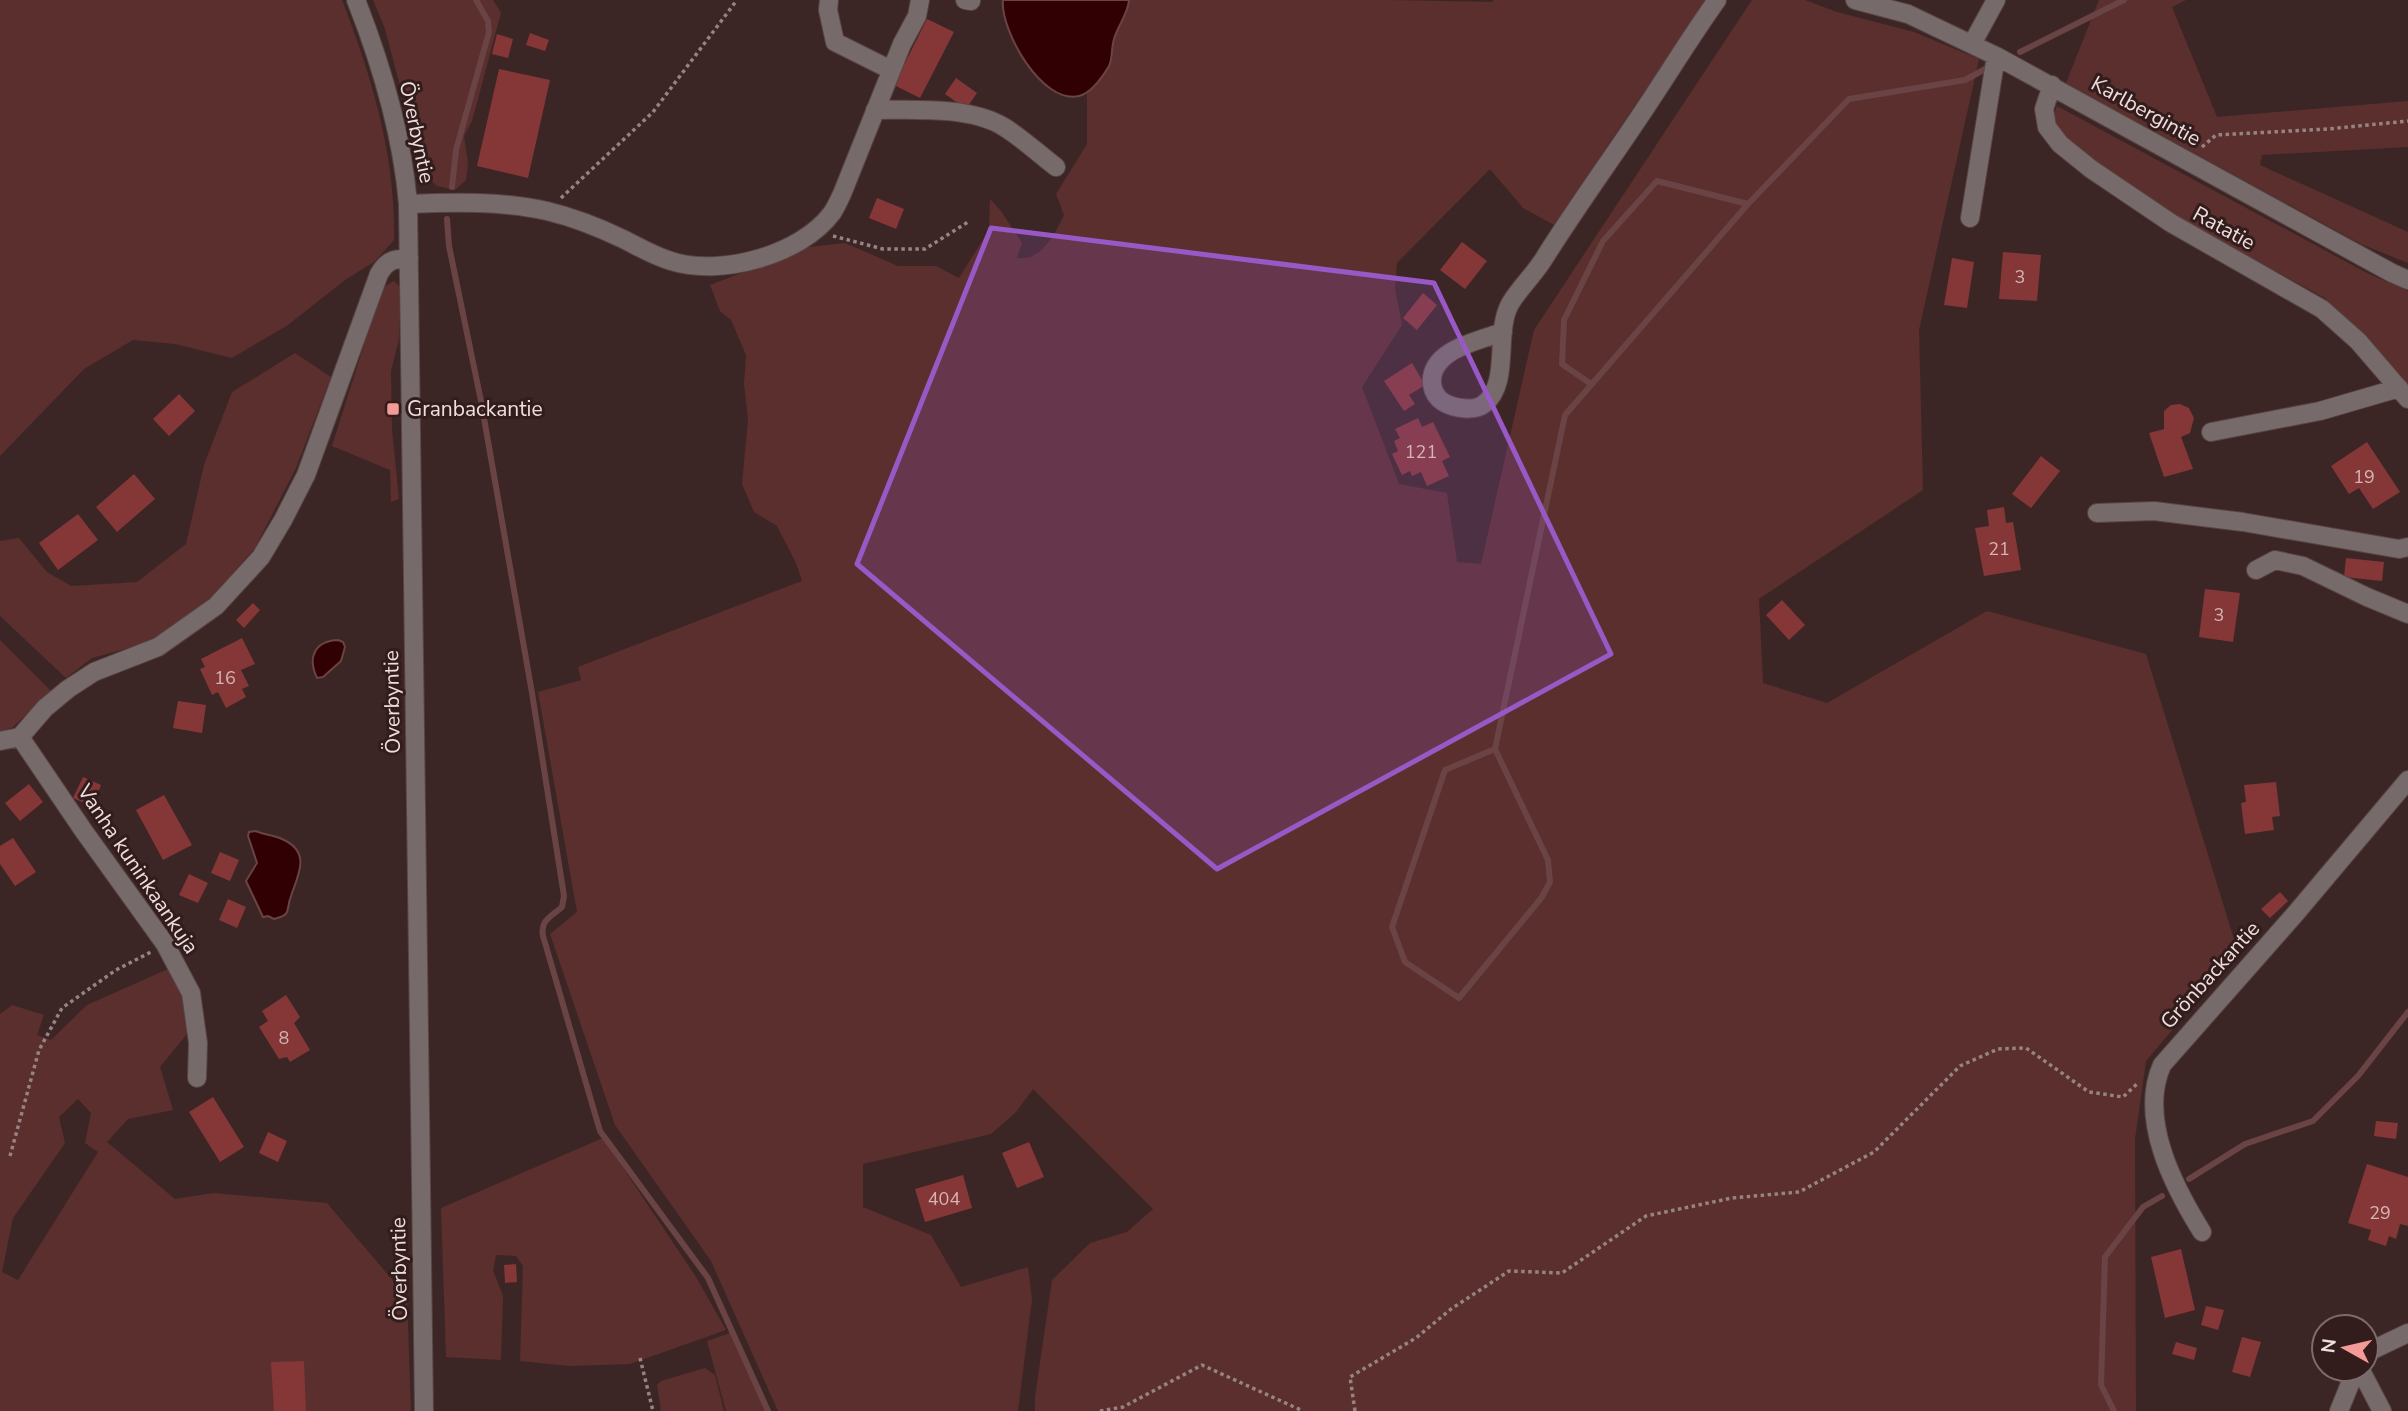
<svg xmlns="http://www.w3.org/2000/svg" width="2408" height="1411" font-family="'Nunito Sans',sans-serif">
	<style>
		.green { fill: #5b2f2d; fill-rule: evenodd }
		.water { fill: #310002; stroke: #6a4344; stroke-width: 2 }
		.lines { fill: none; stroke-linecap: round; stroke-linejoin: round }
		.stream { stroke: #6a4344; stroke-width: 6 }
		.building { fill: #843736 }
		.minor-casing { stroke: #584443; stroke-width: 20 }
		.path { stroke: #968483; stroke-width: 3.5; stroke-dasharray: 3.5 3.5; stroke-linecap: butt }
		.minor { stroke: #766b6a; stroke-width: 18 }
		.marked { fill: #9859c7; fill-opacity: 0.2; stroke: #9859c7; stroke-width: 5; stroke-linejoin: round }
		.poi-dot { fill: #f59b97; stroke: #321d1c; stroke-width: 2.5 }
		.labels { text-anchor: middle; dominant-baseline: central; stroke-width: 6; stroke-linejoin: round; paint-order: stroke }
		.number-label { font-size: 18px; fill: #d4b5b4 }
		.street-label { font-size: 21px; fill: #eedfde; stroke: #321d1c }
		.poi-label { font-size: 21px; fill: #eedfde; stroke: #321d1c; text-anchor: start }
	</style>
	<rect width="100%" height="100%" fill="#3c2625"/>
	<path class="green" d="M0,0H342C372,77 396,157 394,240L374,262L345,280L288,325L232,358L175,344L133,340L84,369L0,456Z
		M373,0H493L501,13L472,121L464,136L468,163L466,180L455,190L437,186L423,173L385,29Z
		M1129,0H1390L1492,2L1494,0H1706L1554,225L1523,208L1490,169L1397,263L1395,289L1402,325L1362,387L1399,484L1447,493L1457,562L1481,564L1534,330L1752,0H1805L1837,12L1914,32L1979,59L1919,330L1923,490L1759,599L1763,683L1827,703L1987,611L2146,654L2238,952L2146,1061L2135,1139L2136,1411H1035V1397L1052,1280L1090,1243L1127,1232L1153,1209L1033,1089L1016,1112L991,1134L863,1164V1207L931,1235L961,1287L1028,1267L1032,1299L1018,1411H778L711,1261L615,1125L550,934L577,912L538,692L581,680L578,667L802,581L796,563L777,526L754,512L742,484L748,420L744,384L746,355L731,320L720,311L710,285L809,247L845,243L898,266H936L959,278L989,230L990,199L1001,211L1022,243L1017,258C1041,262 1055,234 1064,215L1056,194L1087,144V92C1095,84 1104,76 1109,65C1112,59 1111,50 1113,43C1116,27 1128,15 1129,0Z
		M2099,0H2186L2172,7L2217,117L2408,101V147L2262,155L2260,165L2408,232V263L2361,244L2066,83Z
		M2057,106L2367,273L2408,291V388L2348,320L2325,298L2176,217L2078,152L2052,119Z
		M394,281L400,287L399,339L391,371L392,430L399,499L391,502L390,470L332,446L382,288Z
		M295,353L331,377L296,468L255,548L212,596L151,642L92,658L66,678L0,616V541L19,538L47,572L71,586L137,582L186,544L204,465L232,392Z
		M0,640L51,691L12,728L0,731Z
		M168,969L182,991L191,1029L160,1067L173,1110L128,1119L107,1142L175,1199L213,1193L327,1203L407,1297L411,1411H0V1014L12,1005L44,1015L37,1035L51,1040L87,1005ZM78,1099L91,1113L85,1143L98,1152L18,1280L2,1272L13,1218L65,1143L59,1117Z
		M603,1138L696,1277L726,1330L630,1364L569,1366L520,1361L523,1266L516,1256L496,1255L493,1270L503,1296L501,1360L446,1357L441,1208Z
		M730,1333L765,1411H726L707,1341Z
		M705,1368L715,1375L724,1411H661L657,1385L661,1381Z"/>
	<path class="water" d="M1003,0H1129C1128,14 1118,25 1114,39C1111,48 1113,58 1109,66C1103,76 1091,93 1079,96C1042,105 1000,30 1003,0Z
		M338,640L343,642L345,647L341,661L323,677L317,678C307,657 315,641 338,640Z
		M256,831C264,835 274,835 282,839C312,852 298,875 291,896C285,911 293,914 274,919L268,916L263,917L246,881L257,863L248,836L249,832Z"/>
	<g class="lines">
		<path class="stream" d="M2020,52L2124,0
			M452,187L456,150L489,32L488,21L476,0
			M447,219L449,246L481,401L532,693L564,896L562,907C551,917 540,920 543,936L600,1131L708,1278L768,1411
			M1591,384L1562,364L1564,320L1603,241L1657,181L1748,204
			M1495,749L1548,860L1550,882L1542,897L1459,998L1405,962L1392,927L1445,770L1495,749L1565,415L1748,204L1849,99L1965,80L1987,68
			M2189,1179L2245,1144L2313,1121L2358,1076L2408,1012
			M2114,1411L2101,1385L2105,1257L2143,1207L2162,1196"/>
	</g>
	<path class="building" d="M927,19L954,32L920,98L894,85Z
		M530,33L549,40L545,51L526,45Z
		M497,34L513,39L508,58L492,54Z
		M499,69L550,80L528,178L477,166Z
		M956,78L977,93L966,109L945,94Z
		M877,198L904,209L896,229L869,218Z
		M1462,242L1487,261L1465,289L1440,270Z
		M2003,252L2041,255L2037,301L1999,299Z
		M1952,258L1974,262L1967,308L1944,305Z
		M1423,293L1437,305L1417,330L1403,318Z
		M1412,363L1425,385L1409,395L1415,404L1404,411L1384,381Z
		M179,394L195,411L169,436L153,419Z
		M2180,404L2189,408L2194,418L2190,433L2181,437L2193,469L2164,477L2149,433L2164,429V411L2171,405Z
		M1418,418L1422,427L1433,422L1450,457L1442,461L1449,476L1427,486L1421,472L1412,476L1410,471L1402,475L1392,454L1398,451L1394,441L1400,438L1395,429Z
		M2367,442L2400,492L2373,509L2359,488L2349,494L2331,466Z
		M2041,456L2060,471L2031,508L2012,494Z
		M134,474L155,499L117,532L96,507Z
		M2004,507L2006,523L2013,522L2021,570L1984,576L1975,528L1989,526L1987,510Z
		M78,514L98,540L58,570L39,543Z
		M2346,558L2384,562L2382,581L2344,577Z
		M2205,589L2240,593L2233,642L2199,637Z
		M1782,600L1805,625L1789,640L1766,615Z
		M253,603L260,610L244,628L236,620Z
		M242,638L255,664L241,670L249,686L242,689L246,697L226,708L218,692L212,695L200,669L205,667L201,659Z
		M178,701L206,705L202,733L173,728Z
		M83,777L101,785L92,806L73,798Z
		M2276,782L2280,816L2272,817L2274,830L2245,834L2241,803L2246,802L2244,785Z
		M29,784L43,802L20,821L5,803Z
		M164,795L192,845L163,860L136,810Z
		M13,838L36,872L15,886L0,864V846Z
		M220,852L239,860L230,881L211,873Z
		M189,874L208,883L198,903L179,895Z
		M2280,892L2288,901L2270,918L2261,909Z
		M228,899L246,907L237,928L219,920Z
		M286,995L300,1017L294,1023L310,1050L290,1062L287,1057L279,1059L259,1027L268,1021L262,1011Z
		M213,1097L244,1147L220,1162L189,1112Z
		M2376,1121L2398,1123L2396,1139L2374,1136Z
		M268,1132L287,1141L278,1162L259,1153Z
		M1029,1142L1044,1177L1017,1188L1002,1153Z
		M2367,1164L2408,1177V1226L2400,1224L2396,1239L2389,1236L2386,1246L2368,1240L2371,1230L2348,1223Z
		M963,1175L972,1208L925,1222L915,1189Z
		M2181,1249L2195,1310L2165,1318L2151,1257Z
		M516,1264L517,1282L505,1283L504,1265Z
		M2206,1306L2224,1310L2218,1330L2201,1325Z
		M2242,1337L2261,1342L2250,1377L2232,1372Z
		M2176,1342L2197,1348L2194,1360L2172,1354Z
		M304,1361L306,1411H274L271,1362Z"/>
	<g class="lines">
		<g class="minor-casing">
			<path id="minor" d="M356,0C382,66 402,134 408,204L424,1411
				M829,0L828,10L835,42L891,70
				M965,0L971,1
				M1855,0L1908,14L1996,56L2392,273L2408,280
				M1972,44L1996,0
				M2052,85L2044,109L2047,127L2060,144L2091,169L2171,223L2322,309L2358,341L2408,399
				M875,110C913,110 970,106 1004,127C1022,138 1039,154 1056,167
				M408,204C454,202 503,201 547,211C572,217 600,228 623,239C639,247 654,256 671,261C720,277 801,255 832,213C836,207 839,200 842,194L902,44L917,16L920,0
				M1970,218L1996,56
				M1503,332C1478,341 1429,350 1432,384C1433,391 1437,398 1443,402C1453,408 1474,412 1484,404C1511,383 1494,333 1510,304C1520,287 1535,274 1545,257C1577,206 1613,157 1646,107C1670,71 1692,35 1717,0
				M2211,432L2320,411L2399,388
				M2097,513L2154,511L2243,522L2399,549L2408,547
				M2256,570L2275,560L2303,566L2367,597L2408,614
				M20,737L83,830L165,944L191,993L198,1043L197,1078
				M0,741L20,737L45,708L68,689L94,672L158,647L216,606L261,557L283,520L306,475L379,274C387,260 394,259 409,258
				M2202,1232C2174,1187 2138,1119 2162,1065L2296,913L2408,780
				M2366,1353L2408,1333
				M2360,1369L2382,1411
				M2339,1411L2356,1369"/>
		</g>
		<path class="path" d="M2202,147L2216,135L2328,129L2408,121
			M561,198L653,112L737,0
			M833,236L883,249H925L968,222
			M10,1156L39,1050L62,1008L116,970L151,952
			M640,1358L653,1411
			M1100,1411L1123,1407L1202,1365L1303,1411
			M1355,1411L1350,1377L1416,1338L1451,1309L1509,1271L1562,1273L1646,1216L1732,1198L1799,1192L1874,1152L1960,1066L1998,1049L2026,1048L2089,1092L2123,1097L2138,1083"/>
		<use href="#minor" class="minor"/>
	</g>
	<path class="marked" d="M991,228L1434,283L1611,654L1217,869L857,564Z"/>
	<rect class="poi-dot" x="386" y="402" width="14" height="14" rx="3.5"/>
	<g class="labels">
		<g class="number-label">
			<text x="2020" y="277">3</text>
			<text x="1421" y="452">121</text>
			<text x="2364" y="477">19</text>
			<text x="1999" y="549">21</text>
			<text x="2219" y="615">3</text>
			<text x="225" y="678">16</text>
			<text x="284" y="1038">8</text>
			<text x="944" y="1199">404</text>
			<text x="2380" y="1213">29</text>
		</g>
		<g class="street-label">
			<text transform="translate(2146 111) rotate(29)">Karlbergintie</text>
			<text transform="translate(417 132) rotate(78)">Överbyntie</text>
			<text transform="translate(2224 228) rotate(29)">Ratatie</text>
			<text transform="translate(392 702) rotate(-91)">Överbyntie</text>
			<text transform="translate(138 869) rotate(56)">Vanha kuninkaankuja</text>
			<text transform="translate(2210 975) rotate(-48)">Grönbackantie</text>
			<text transform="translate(399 1269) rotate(-91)">Överbyntie</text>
		</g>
		<g class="poi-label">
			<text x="407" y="409">Granbackantie</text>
		</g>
	</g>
	<g transform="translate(2345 1348) rotate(278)"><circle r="33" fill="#321d1c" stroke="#7d6b6a" stroke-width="2"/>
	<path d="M0-5L12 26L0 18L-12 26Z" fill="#f59b97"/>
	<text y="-10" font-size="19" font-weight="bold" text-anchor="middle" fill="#eedfde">N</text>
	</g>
</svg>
